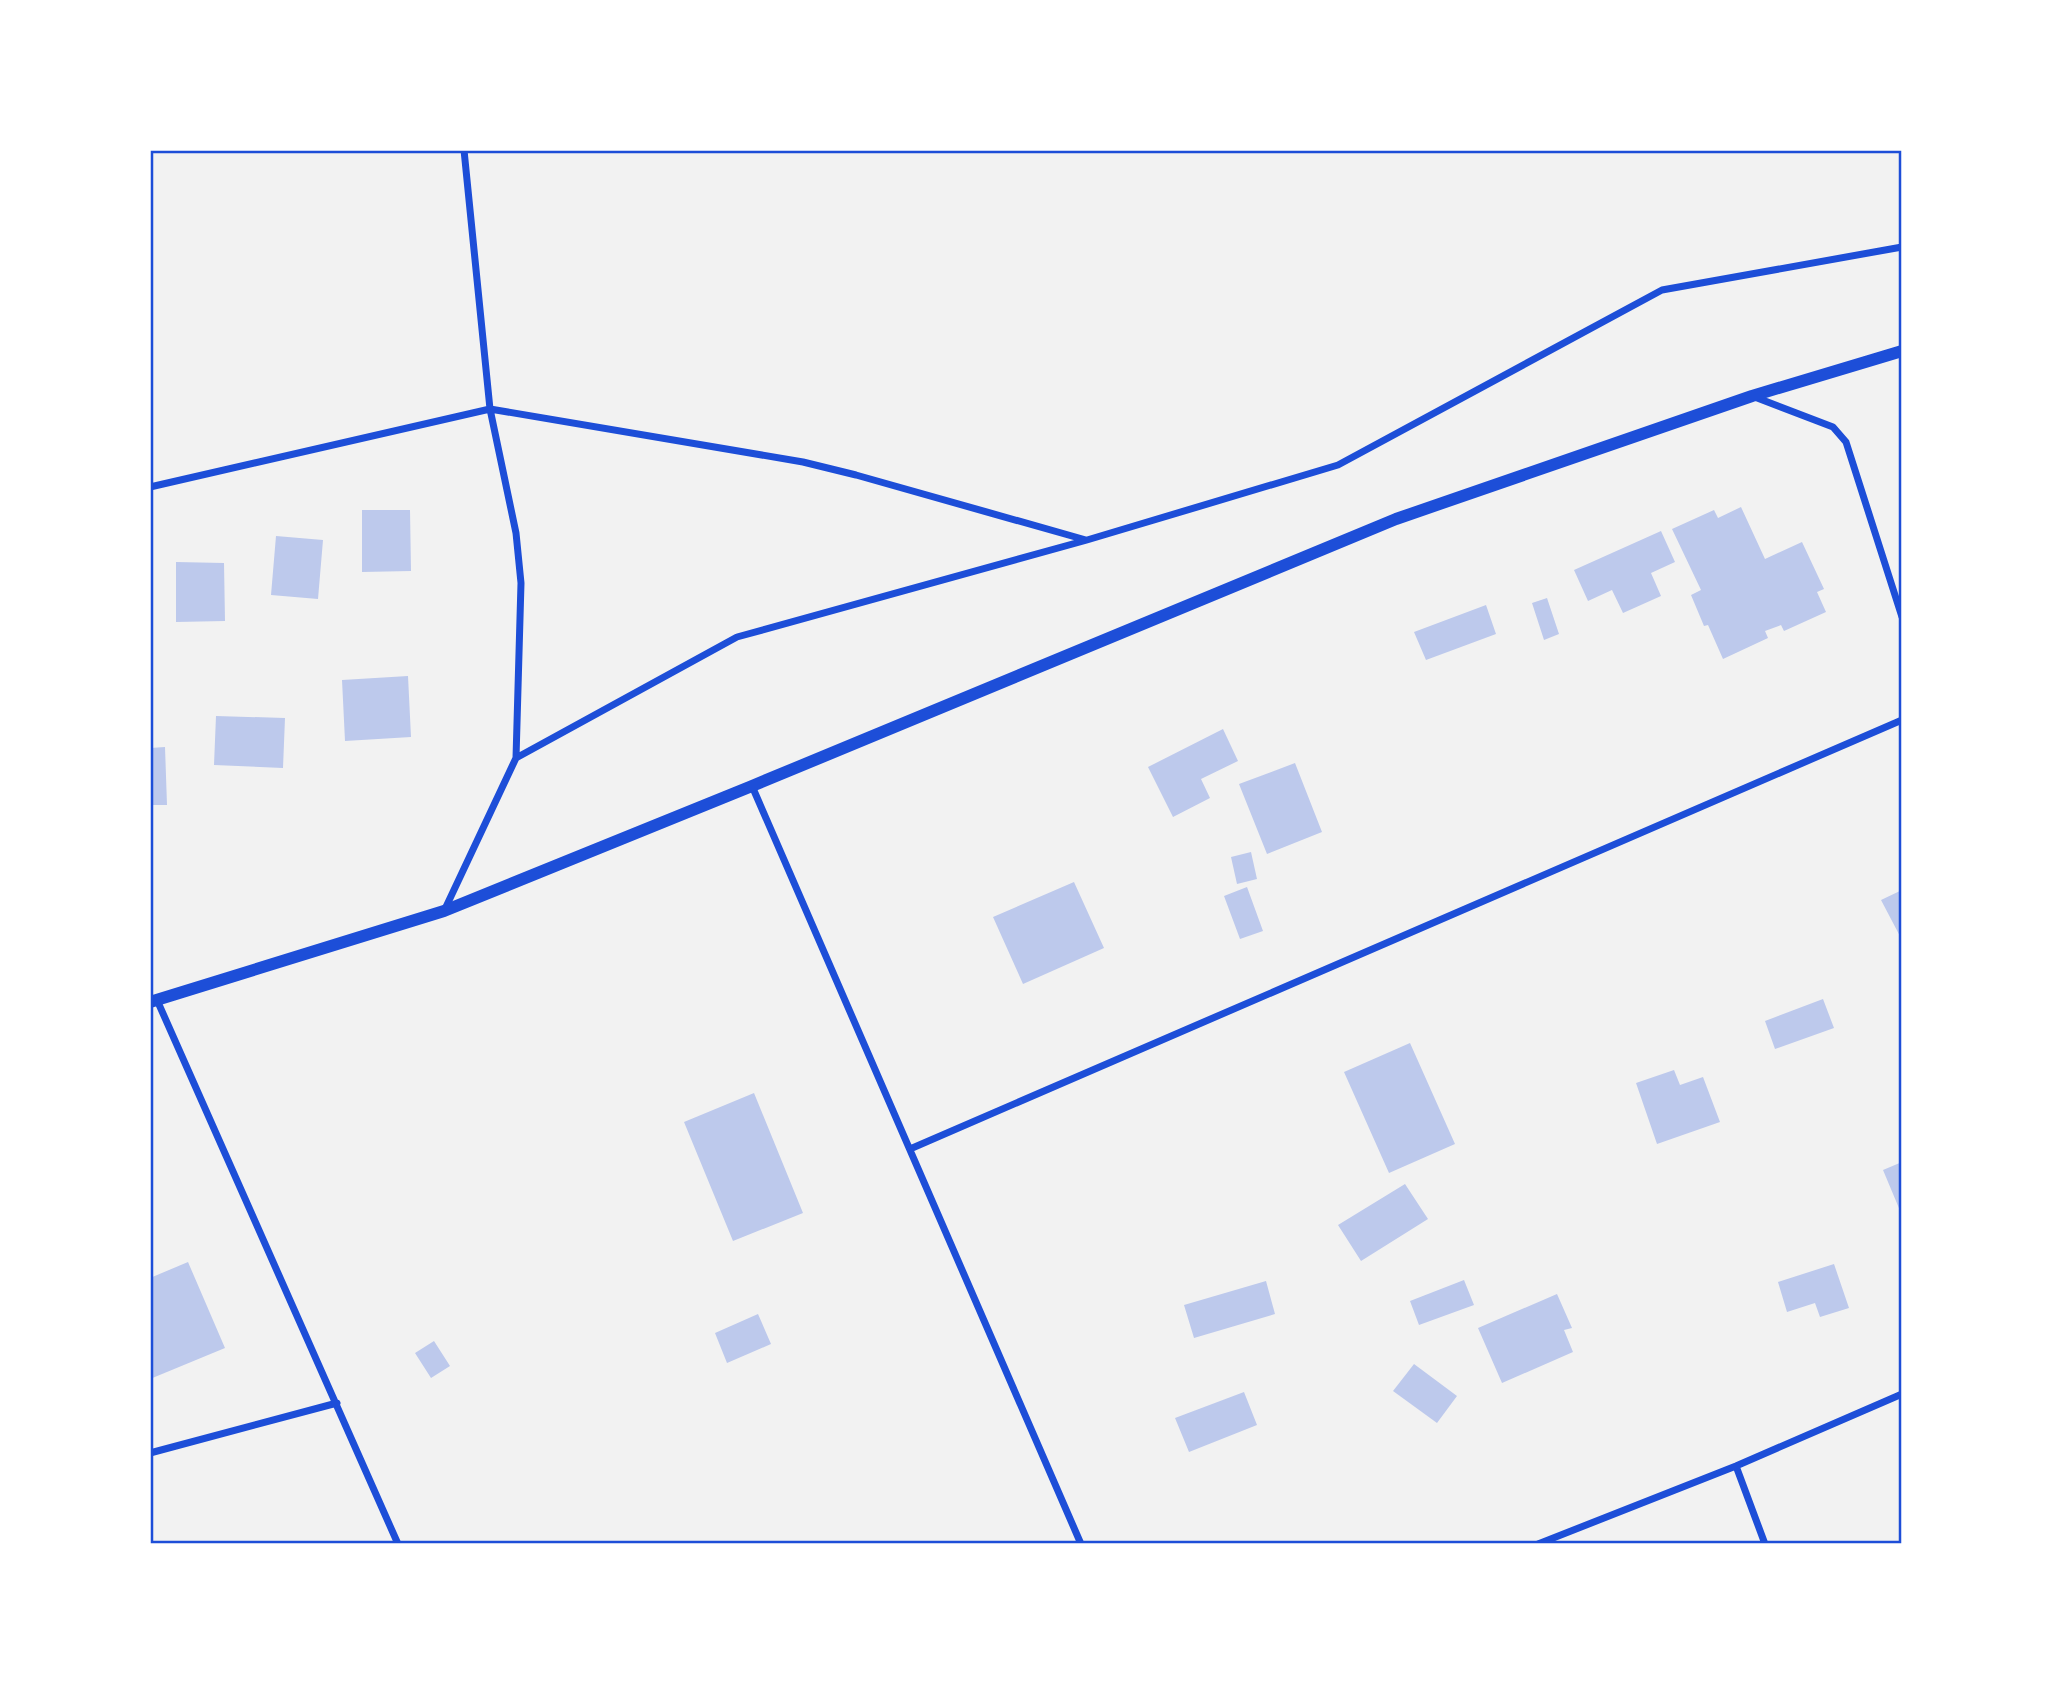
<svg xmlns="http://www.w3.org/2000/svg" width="2052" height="1694" font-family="'Source Sans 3',sans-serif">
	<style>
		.building { fill: #bdc9ec }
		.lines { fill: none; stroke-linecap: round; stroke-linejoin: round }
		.minor { stroke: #1d4ed8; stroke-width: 7 }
		.tertiary { stroke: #1d4ed8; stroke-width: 12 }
		.neatline { fill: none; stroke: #1d4ed8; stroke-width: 2.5 }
	</style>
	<rect width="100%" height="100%" fill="#f2f2f2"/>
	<path class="building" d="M1741,507L1765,559L1802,542L1824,589L1817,592L1826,612L1784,631L1781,625L1765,631L1768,638L1723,659L1708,625L1704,626L1691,595L1701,590L1672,529L1714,510L1718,518Z
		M362,510H410L411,571L362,572Z
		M1661,531L1675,562L1651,573L1661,596L1623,613L1612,590L1588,601L1574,570Z
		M276,536L323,540L318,599L271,595Z
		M176,562L224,563L225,621L176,622Z
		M1547,598L1559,634L1544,640L1532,603Z
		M1486,605L1496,634L1426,660L1414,632Z
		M408,676L411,737L345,741L342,680Z
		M216,716L285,718L283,768L214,765Z
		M1223,729L1238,761L1201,779L1210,798L1173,817L1148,767Z
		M165,747L167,805H150V748Z
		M1295,763L1322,832L1267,854L1239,784Z
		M1251,852L1257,879L1237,884L1231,857Z
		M1074,882L1104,948L1023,984L993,917Z
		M1247,887L1263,931L1240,939L1224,896Z
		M1902,890V940L1881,900Z
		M1823,999L1834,1028L1775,1049L1765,1021Z
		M1410,1043L1455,1144L1389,1173L1344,1072Z
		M1674,1070L1680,1085L1703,1077L1720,1122L1657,1144L1636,1083Z
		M754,1093L803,1213L733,1241L684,1122Z
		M1902,1162V1213H1901L1883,1170Z
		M1405,1184L1428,1219L1361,1261L1338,1225Z
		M188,1262L225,1348L150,1379V1278Z
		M1834,1264L1849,1308L1820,1317L1815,1303L1787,1312L1778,1282Z
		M1464,1280L1474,1305L1419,1325L1410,1301Z
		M1266,1281L1275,1314L1194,1338L1184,1305Z
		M1557,1294L1572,1328L1564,1330L1573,1352L1502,1383L1478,1328Z
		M758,1314L771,1344L727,1363L715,1333Z
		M434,1341L450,1366L431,1378L415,1353Z
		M1414,1364L1457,1396L1437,1423L1393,1391Z
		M1244,1392L1257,1425L1189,1452L1175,1418Z"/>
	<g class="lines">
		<path class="minor" d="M464,150L490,409L803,462L856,475L1086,540
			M1752,396L1833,427L1846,442L1902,617
			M150,487L490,409L516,533L521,583L516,758L445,909
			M516,758L737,637L1087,540L1338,465L1662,290L1902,247
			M752,786L1081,1544
			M157,1000L398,1544
			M910,1149L1902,720
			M150,1453L337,1403
			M1736,1466L1765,1544
			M1538,1544L1736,1466L1902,1394"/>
		<path class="tertiary" d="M150,1002L444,911L752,786L1396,519L1752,396L1902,351"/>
	</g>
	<rect width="2052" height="1694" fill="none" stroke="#ffffff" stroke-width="304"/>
	<rect x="152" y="152" width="1748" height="1390" class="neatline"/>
</svg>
